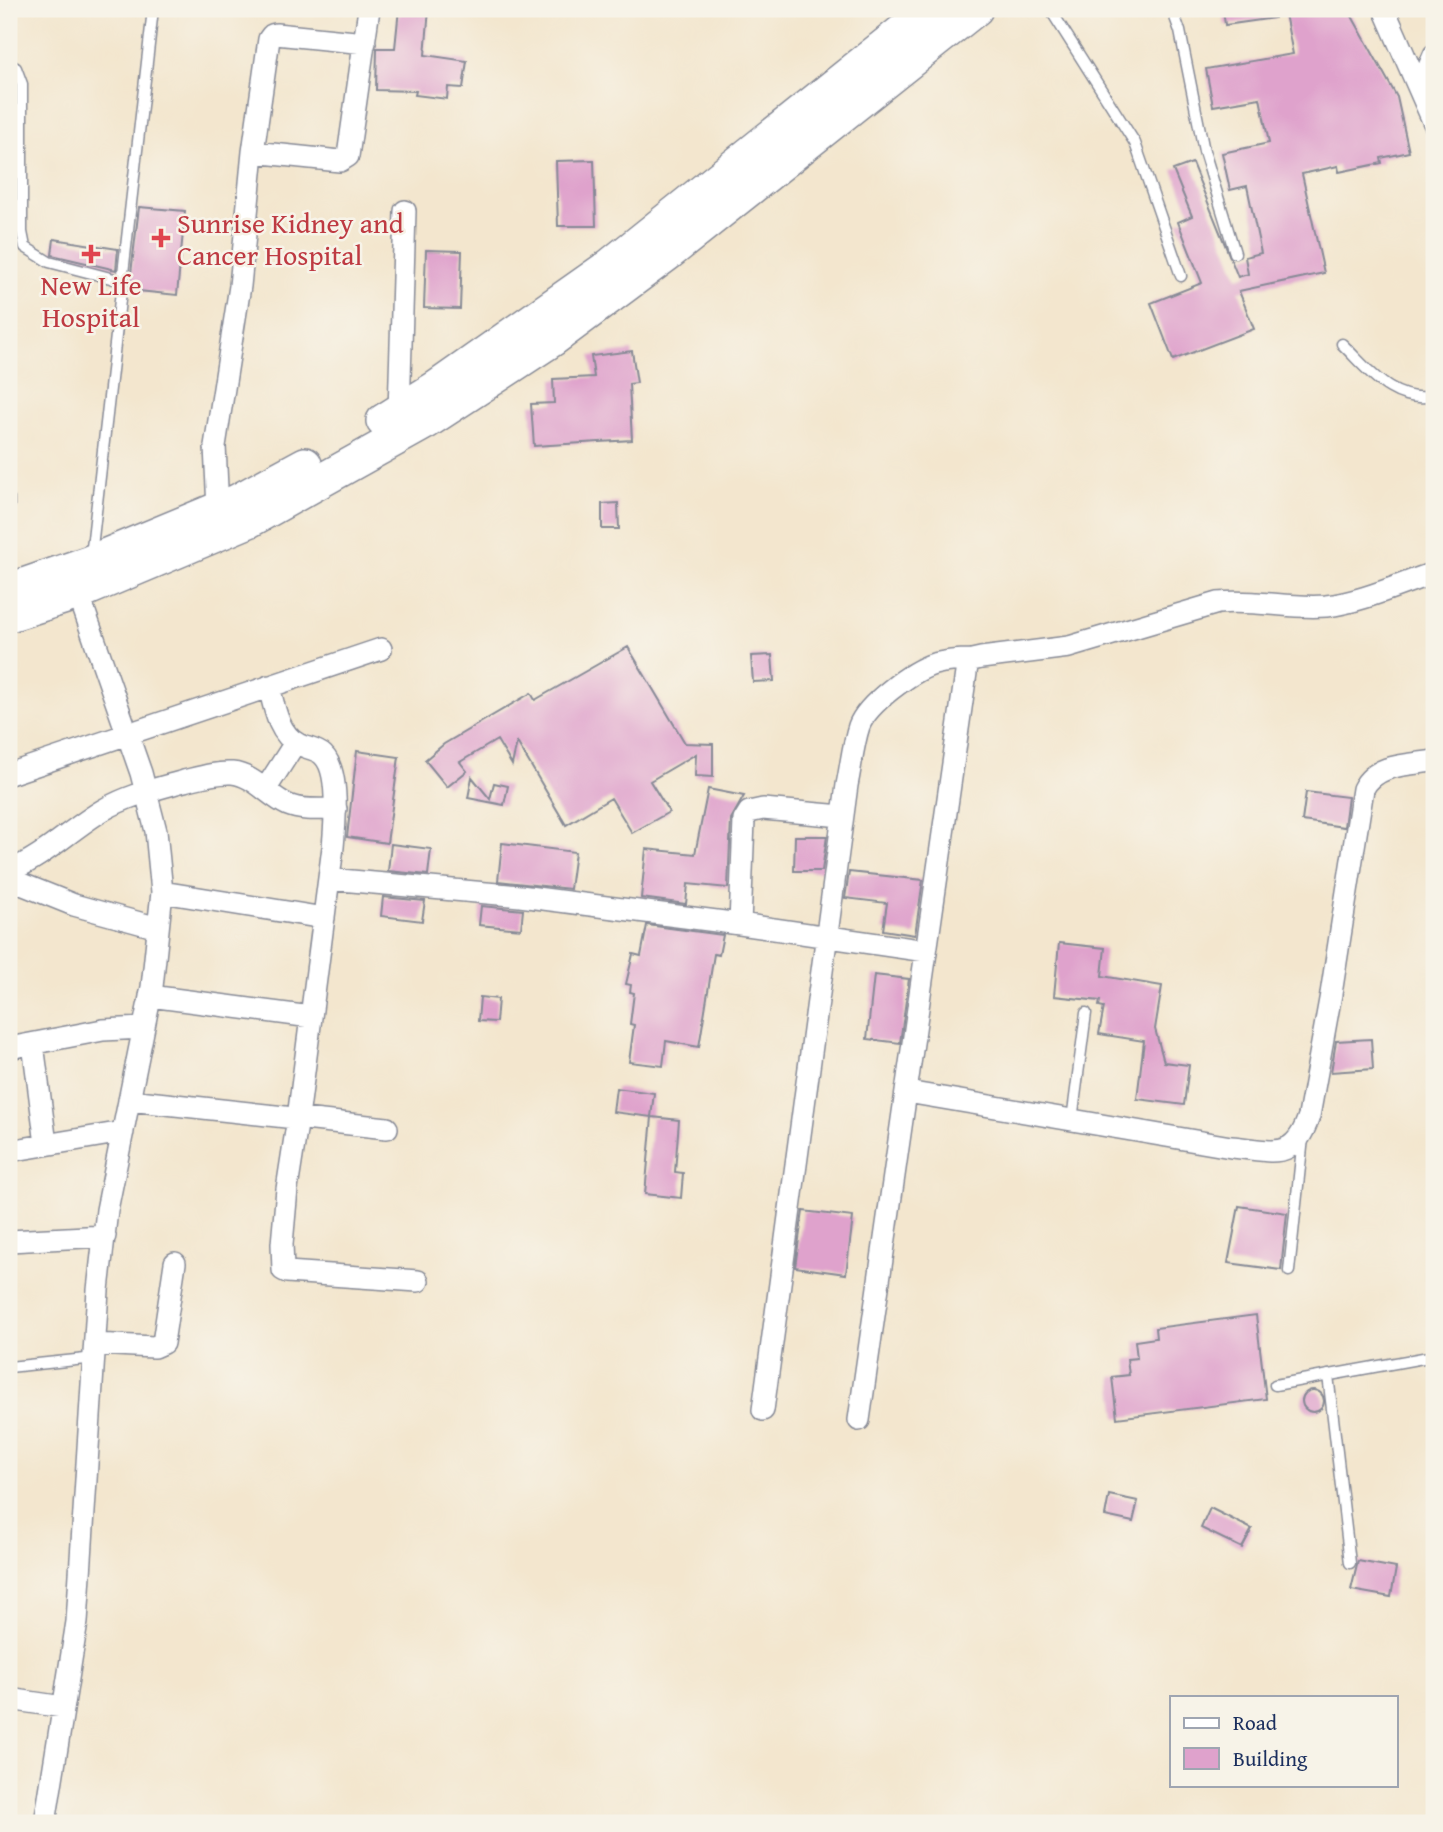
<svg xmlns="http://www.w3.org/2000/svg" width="1443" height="1832" font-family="'Gentium Book Plus',serif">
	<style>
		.building { fill: #dfa2cc }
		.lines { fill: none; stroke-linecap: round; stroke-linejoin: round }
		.service-casing { stroke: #878a96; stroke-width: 13 }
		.minor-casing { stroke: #878a96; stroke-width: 24 }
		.primary-casing { stroke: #878a96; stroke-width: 36 }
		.service { stroke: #fff; stroke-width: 10 }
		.minor { stroke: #fff; stroke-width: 21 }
		.primary { stroke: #fff; stroke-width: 33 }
		.health-dot { fill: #e0444e; stroke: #f7f3e8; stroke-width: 2.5 }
		.labels { text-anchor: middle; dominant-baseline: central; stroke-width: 5; stroke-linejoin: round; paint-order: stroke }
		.health-label { font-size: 28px; fill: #be3a42; stroke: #f7f3e8; text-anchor: start }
	</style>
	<rect width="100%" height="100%" fill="#f7f3e8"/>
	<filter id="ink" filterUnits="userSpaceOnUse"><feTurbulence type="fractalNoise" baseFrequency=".0143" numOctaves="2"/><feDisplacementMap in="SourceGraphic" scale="14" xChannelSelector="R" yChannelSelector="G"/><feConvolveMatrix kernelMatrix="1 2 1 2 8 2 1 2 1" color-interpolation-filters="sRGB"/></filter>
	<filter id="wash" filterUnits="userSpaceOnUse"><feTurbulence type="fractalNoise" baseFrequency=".00686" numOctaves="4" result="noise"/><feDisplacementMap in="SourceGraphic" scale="28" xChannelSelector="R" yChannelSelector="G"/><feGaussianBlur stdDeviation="1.57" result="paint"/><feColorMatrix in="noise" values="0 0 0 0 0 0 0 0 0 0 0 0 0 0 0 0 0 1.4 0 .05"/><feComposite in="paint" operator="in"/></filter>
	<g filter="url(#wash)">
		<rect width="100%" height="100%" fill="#f3e6ce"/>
		<g id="blocks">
			<path class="building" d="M399,9H429L425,55L467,61L463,88L448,87L447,99L415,95L416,91L376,90L377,48H395Z
				M1223,9H1274L1275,18L1225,25Z
				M1284,9H1348L1397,97L1409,152L1381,158L1382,163L1339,172L1338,166L1302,174L1324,273L1239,291L1254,329L1173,360L1151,303L1202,283L1178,222L1192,216L1173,170L1192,163L1238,277L1248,274L1245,257L1261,253L1247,186L1230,190L1222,153L1269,143L1260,98L1213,106L1206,69L1293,54Z
				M594,160L596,226H558L556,161Z
				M139,207L185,211L177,295L129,290Z
				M54,239L118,249L116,270L52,255Z
				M426,250L462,251L460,309L424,308Z
				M632,351L637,383L629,384L632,440L534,446L531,404L554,403L553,379L594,377L591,356Z
				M618,503L619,529H602V504Z
				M628,647L685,743L713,744V777L695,776L696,754L650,781L669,812L632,833L611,798L566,825L517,742L512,765L497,740L460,762L467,771L447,787L425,760L444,744L531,693L535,700Z
				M772,655L774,681L753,682L751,656Z
				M357,751L399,757L387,843L347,837Z
				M472,777L490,799L494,783L508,786L504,805L468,798Z
				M708,789L744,796L731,819L728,888L688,884L686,904L641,898L646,849L695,854Z
				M1306,792L1348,797L1344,827L1302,821Z
				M795,836H827L822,871H794Z
				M502,843L575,852L570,889L498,881Z
				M391,844L431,849L428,875L388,871Z
				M849,872L923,880L915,935L883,930L887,903L845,898Z
				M383,897L425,901L422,921L381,916Z
				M481,906L523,910L521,929L479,925Z
				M647,925L723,935L719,955L714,954L699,1047L666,1041L663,1066L629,1062L634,1025L630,1024L634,993L630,992L631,985L626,984L633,954L641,956Z
				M1059,943L1105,948L1102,976L1162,986L1155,1029L1164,1062L1189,1065L1184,1105L1137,1099L1144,1041L1099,1034L1104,1007L1099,1006L1100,1001L1054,996Z
				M874,975L909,979L900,1043L867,1039Z
				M480,997L498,999L496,1022L478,1021Z
				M1371,1039L1373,1069L1331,1072L1336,1041Z
				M616,1088L654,1093L651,1117L613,1112Z
				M652,1117L679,1120L675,1172L683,1173L681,1198L645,1194Z
				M1239,1206L1287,1213L1281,1270L1228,1263Z
				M803,1211L853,1217L846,1274L795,1267Z
				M1256,1315L1266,1399L1117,1418L1112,1377L1129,1375L1127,1359L1137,1358L1135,1341L1156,1338L1155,1328Z
				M1302 1401a11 11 0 1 1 22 0a11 11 0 1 1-22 0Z
				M1109,1495L1138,1501L1133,1522L1105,1516Z
				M1210,1508L1252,1529L1242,1548L1201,1528Z
				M1358,1561L1396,1568L1391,1597L1351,1590Z"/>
		</g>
	</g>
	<g filter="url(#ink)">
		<use href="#blocks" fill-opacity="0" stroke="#878a96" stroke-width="2"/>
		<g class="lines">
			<g class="service-casing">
				<path id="service" d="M1050,9L1135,143L1181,276
					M1172,9L1180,31L1204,151L1235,253
					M9,64L16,68L22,84V232L25,247L49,262L122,281
					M1342,344C1370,371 1392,404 1434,396
					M9,499V506
					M91,556L153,9
					M1072,1120L1086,1013
					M1289,1271L1303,1138
					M9,1367L95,1358
					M1328,1375L1350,1563
					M1275,1385L1434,1356"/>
			</g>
			<g class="minor-casing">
				<path id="minor" d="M1384,9L1434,123
					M1420,88L1434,55
					M253,152L340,161L348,156L369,9
					M399,412L405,211
					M218,509L215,446L240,286L253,152L269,39L272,35L276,34L365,43
					M269,686C274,706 278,734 298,744C305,748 317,749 323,755C340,771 335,825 333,847L298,1118L287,1189L282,1244L283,1270L287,1272L418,1281
					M9,774L381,649
					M265,790L295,743
					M9,871C44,857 71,829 103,810C129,795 156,789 184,781C200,777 216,772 232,773C254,775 268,796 288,805C302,811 320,809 336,809
					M9,879L74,905L158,928
					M329,879L520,896L740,924L926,951
					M162,892L324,918
					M740,924L744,820L749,812L763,809L842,816
					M150,996L311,1017
					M33,1044L46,1144
					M9,1048L103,1030L143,1028
					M907,1092L1231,1147C1272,1150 1294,1163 1309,1116L1331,994L1363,789C1376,763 1409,765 1434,761
					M129,1100L387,1128
					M9,1151L123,1132
					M9,1241L105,1236
					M95,1344L154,1347L163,1343L175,1263
					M763,1410L847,785C851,766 853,744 859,726C867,704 912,671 934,664C946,661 959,660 972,660
					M859,1420L967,666L972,660L981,658L1069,647L1218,603C1254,599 1290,609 1326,606C1362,602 1400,584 1434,573
					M9,1699L63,1707
					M45,1823L77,1622L98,1290L107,1210L152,987L162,892L156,831L141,773L75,584"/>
			</g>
			<g class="primary-casing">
				<path id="primary" d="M383,421L437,387L609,266L930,9
					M9,590L90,562L237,501L305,464
					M9,615L78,593L249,521L428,421L552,340L669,253L976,9"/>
			</g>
			<use href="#service" class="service"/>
			<use href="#minor" class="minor"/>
			<use href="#primary" class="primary"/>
		</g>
	</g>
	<g class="health-dot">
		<path d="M157.5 227.5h7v7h7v7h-7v7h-7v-7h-7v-7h7z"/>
		<path d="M87.5 243.5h7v7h7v7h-7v7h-7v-7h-7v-7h7z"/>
	</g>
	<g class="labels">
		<g class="health-label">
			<text x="177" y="222">Sunrise Kidney and<tspan x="177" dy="32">Cancer Hospital</tspan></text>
			<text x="91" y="284" text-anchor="middle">New Life<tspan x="91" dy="32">Hospital</tspan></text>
		</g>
	</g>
	<rect width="1443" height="1832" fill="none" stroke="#f7f3e8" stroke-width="35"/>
	<rect x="1170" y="1696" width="228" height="91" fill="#f7f3e8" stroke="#9fa5b1" stroke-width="2"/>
	<rect x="1184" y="1718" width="35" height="10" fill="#ffffff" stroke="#9fa5b1" stroke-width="2"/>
	<text x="1233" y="1730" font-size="21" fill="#1b2f5e">Road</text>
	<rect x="1184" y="1748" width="35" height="21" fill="#dfa2cc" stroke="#9fa5b1" stroke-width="2"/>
	<text x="1233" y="1766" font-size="21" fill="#1b2f5e">Building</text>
</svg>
